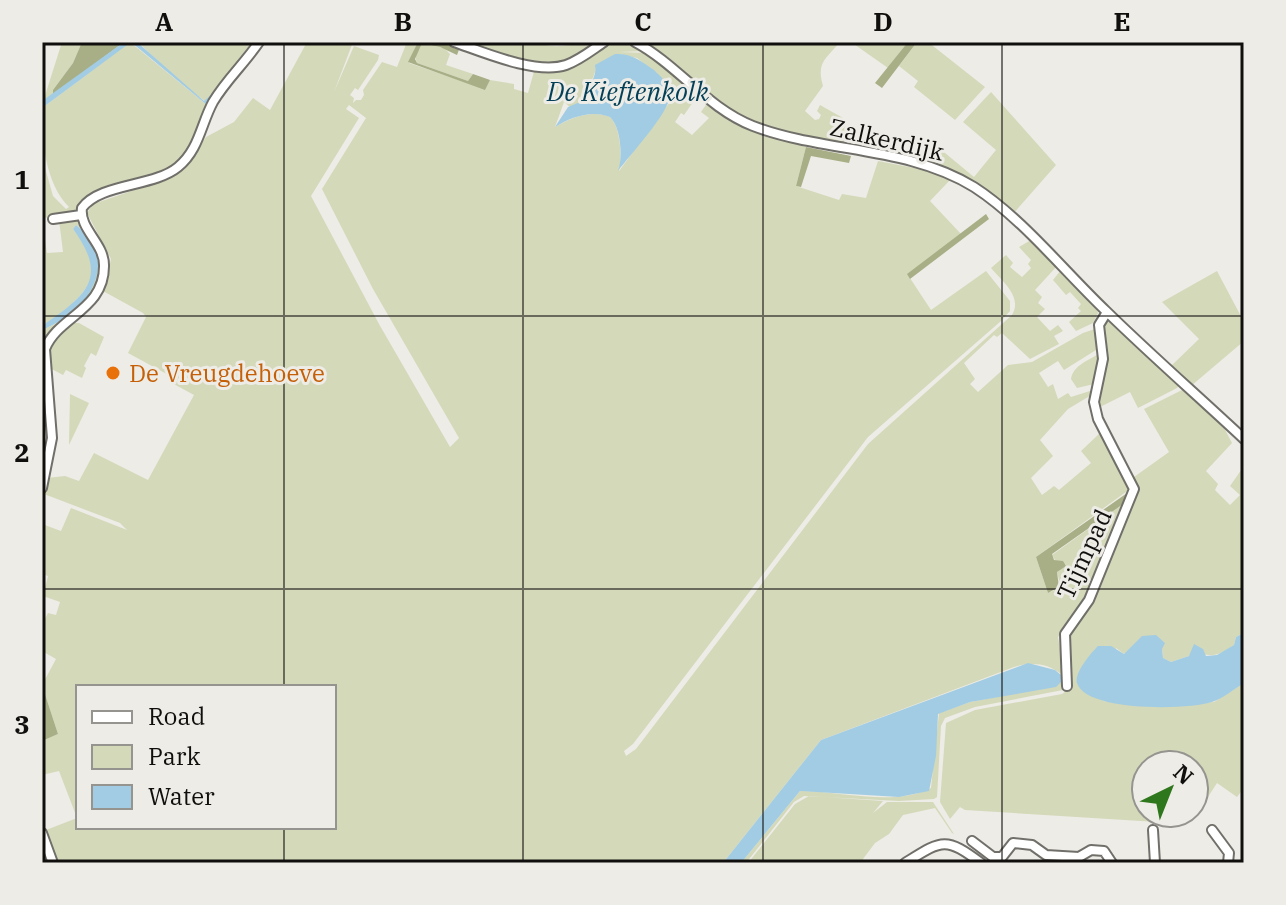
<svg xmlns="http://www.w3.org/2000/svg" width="1286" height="905" font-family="'IBM Plex Serif',serif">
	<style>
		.green { fill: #d4d9ba; fill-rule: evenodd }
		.forest { fill: #a8af86 }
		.water { fill: #a1cce3 }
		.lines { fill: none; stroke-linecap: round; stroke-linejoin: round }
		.minor-casing { stroke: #716f69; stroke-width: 12 }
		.minor { stroke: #fff; stroke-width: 8 }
		.grid { fill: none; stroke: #100f0d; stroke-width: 2; stroke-opacity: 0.55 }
		.food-dot { fill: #e8710a; stroke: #eeece6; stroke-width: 3 }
		.labels { text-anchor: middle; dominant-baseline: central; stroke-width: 6; stroke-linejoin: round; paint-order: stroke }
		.street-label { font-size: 24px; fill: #100f0d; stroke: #eeece6 }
		.food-label { font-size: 24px; fill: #c56008; stroke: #eeece6; text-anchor: start }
		.water-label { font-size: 26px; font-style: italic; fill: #033f57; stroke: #eeece6 }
		.neatline { fill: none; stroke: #100f0d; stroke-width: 3 }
		.grid-label { font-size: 26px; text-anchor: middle; font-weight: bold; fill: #100f0d }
	</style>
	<rect width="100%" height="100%" fill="#eeece6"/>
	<path class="green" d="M62,42H82L73,63L53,90V95L43,102Z
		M130,42L207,105C202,120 198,140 188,153C165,184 120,176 90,195C82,201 79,208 74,215L42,218V157L53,196L66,209L69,207C45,183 42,141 42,108Z
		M142,42H252L206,102L181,83L140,44Z
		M307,42H353L334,92L354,46L379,55L378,60L358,90L355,88L350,95L354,98L353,103L356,100H361L364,95L363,90L382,62L397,67L407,42H418L409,63L485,89L490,80L514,84V89L528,93L535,68L555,70L610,42H630L645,51L618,52L648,53L698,95L684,115L681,113L675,122L692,135L709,118L701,112L708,102L731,122L754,132L806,147L796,186L839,200L842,194L866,198L878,161L925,170L951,179L930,201L961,234L908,275L931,310L986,271L1010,301V311L1001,321L868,437L633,744L624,751L626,756L636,749L868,444L1012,315C1023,297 1002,281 991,268L1006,255L1013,263L1010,267L1022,277L1031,268L1028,264L1031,260L1019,247L1031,240L1057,266L1035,290L1042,297L1038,303L1045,309L1037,317L1050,331L1058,325L1063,331L1054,336L1059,344L1030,359L1002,333L997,337L994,335L964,363L975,379L970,384L978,392L1008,365L1032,362L1083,333L1095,329L1099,347L1096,350L1064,370L1058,361L1039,373L1048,387L1053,384L1058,399L1068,393L1071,397L1093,390V394L1068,409L1040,440L1053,456L1031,478L1042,495L1054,486L1059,490L1091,463L1081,451L1100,433L1130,489L1036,557L1048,593L1057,589L1060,584L1057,572L1066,565L1055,560L1052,555L1126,502L1087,597L1058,637L1064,673L1063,690L975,707L945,718L941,726L937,797L934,799L899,801L804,796L794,802L746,863H741L800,791C842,791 894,807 931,788L939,713L970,702L1012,694L1061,674C1047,663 1031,662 1014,667L821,740L723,863H57L46,830L77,818L59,771L42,775V741L58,734L42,685L56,659L42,651V624L48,613L56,615L60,602L43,596L48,576L42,574V524L61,531L71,508L127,530L120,523L44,494L47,478L65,476L79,481L94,453L148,480L194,395L172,383L174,378L128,353L146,317L143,313L103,291L111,259L87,213L93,204L173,177L186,166L206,137L234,122L253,98L270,110ZM620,54L637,58L663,79L668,86L669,103L619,171C622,158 621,127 610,117C590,109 569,119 555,127L564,102L570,107L579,104C584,90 594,82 596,67ZM349,105L366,118L322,189L373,289L459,438L450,447L379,324L311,196L359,118L346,109ZM78,687H334V827H78Z
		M425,42L445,49L450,54L446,65L473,74L468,81L417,63C414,56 417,44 425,42Z
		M463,42H544L543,44C558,50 578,42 595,42C584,51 572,62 557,65C532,69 487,50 463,42Z
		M641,42H840C826,59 816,62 823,86L805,111L815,120L819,119L821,115L817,111L820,105L843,118L848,136L841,145C809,138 775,133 745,120C708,104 672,67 641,42Z
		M851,42H908L888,68Z
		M917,42H928L985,87L955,120L914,87L918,81L899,66Z
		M991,92L1056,165L1012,215L929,163L939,148L974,177L996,150L963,122Z
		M79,218C112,272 108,284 61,326C52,333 44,338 42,350V331C50,325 61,322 69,315C96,291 114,251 76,225L73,229C79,237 87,246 91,256C101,288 64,311 42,326V222L47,253L63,252L59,220Z
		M1061,270L1095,304L1098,313L1093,323L1076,331L1069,322L1081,311L1078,308L1081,304L1070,292L1066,295L1053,280Z
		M1217,271L1244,322V341L1191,386L1170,367L1199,339L1162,302Z
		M1106,321H1111L1179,385L1177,388L1138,408L1130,392L1098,408L1097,401L1105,368L1102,328Z
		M71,323H79L104,337L96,356L91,353L84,366L86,368L82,378L66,370L63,375L48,367L49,343Z
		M1097,355L1101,357L1094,384L1077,388L1071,379C1073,366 1087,361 1097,355Z
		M1184,389L1223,426L1232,443L1206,471L1218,484L1215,490L1230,505L1240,495L1230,486L1244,466V633L1236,637L1234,645C1219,656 1210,658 1193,651L1189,656L1171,662L1163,658L1162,649L1128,651L1124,654L1116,648L1103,701L1157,707L1214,702L1244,683V788L1237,797L1217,783L1197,814L1173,823L965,810L960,807L950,819L940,802L946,723L975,710L1062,694L1068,690L1066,637L1069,630L1091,604L1135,494L1134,477L1169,452L1144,409ZM1146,765H1194V813H1146Z
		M70,394L89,403L69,445Z
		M809,796L883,801L873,813L887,802H933L954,834L952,833L935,808L903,815L889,834L875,843L863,859L865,863H748L795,804Z"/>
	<path class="forest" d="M82,42H124L53,95V90L73,63Z
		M418,42H446L460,47L457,55L440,47L422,43L415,59L417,63L468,81L473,74L490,80L485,90L408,62Z
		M908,42H917L882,88L875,83Z
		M806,147L851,156L849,163L811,156L801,187L796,186Z
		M986,214L989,219L910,279L907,274Z
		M1130,491L1126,502L1052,554L1054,560L1063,561L1066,566L1057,572L1059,587L1048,593L1036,557Z
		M42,685L58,734L42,741Z"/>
	<path class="water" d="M124,42H137L204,101L213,93L207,105L131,42L42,108V101Z
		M615,54C631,53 641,61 654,70C661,77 670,84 670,95C670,112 629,156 618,171C623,158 621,127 610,117C591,109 569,118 555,127L568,107L580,102C584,89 598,80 595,65Z
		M76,225C84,231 91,240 95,250C106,276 85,305 64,319C57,323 49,326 42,331V326C85,296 110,279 73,229Z
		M1244,633V683C1234,689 1224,698 1212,702C1188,710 1086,712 1077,683C1074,673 1091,653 1098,646H1111L1124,654L1142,636L1156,635L1165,643L1162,649L1163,658L1171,662L1189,656L1194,644L1203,649L1206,656L1217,655L1234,645L1236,637Z
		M1028,663L1055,670L1061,675V682L1056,687L970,702L938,714L936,756L929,791L899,797L800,791L741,863H723L821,740Z"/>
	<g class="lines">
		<g class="minor-casing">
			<path id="minor" d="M454,42C483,52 536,75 566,65C580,60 592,50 604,42
				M635,42C678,65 707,108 753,126C824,153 908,146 974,187C1022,218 1064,271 1106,311C1151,355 1198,396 1244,439
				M53,219L81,215
				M42,488L52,438L45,349C58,316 105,310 104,265C104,243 79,229 82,208C100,183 154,187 178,167C199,150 201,124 213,102C226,80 245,63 259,42
				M1067,686L1065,634L1089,600L1134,489L1098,419L1094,402L1103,359L1099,325L1107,312
				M1153,830L1155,863
				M1212,830L1229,853L1228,863
				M42,833L53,863
				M972,841L993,857H1002L1013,843L1032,845L1046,855L1079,857L1091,850L1104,851L1112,863
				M905,863C942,840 945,836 981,863"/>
		</g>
		<use href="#minor" class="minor"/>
	</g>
	<path class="grid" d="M284,42V687M523,42V863M763,42V863M1002,42V863M42,316H1244M42,589H1244M284,827V863"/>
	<circle class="food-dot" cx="113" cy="373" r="8"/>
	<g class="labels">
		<g class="street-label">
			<text transform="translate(887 139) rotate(13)">Zalkerdijk</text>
			<text transform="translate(1084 554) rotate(-65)">Tijmpad</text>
		</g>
		<g class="food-label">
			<text x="129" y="373">De Vreugdehoeve</text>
		</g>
		<g class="water-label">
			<text x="628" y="91">De Kieftenkolk</text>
		</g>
	</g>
	<rect width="1286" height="905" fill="none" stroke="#eeece6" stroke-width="88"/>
	<rect x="76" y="685" width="260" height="144" fill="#eeece6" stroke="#95948f" stroke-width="2"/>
	<rect x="92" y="711" width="40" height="12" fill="#ffffff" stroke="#95948f" stroke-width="2"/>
	<text x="148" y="725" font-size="24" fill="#100f0d">Road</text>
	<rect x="92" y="745" width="40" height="24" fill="#d4d9ba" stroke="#95948f" stroke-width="2"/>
	<text x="148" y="765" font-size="24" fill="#100f0d">Park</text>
	<rect x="92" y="785" width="40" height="24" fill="#a1cce3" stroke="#95948f" stroke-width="2"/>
	<text x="148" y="805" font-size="24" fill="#100f0d">Water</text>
	<g transform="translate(1170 789) rotate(43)"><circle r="38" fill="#eeece6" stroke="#95948f" stroke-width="2"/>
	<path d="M0-6L14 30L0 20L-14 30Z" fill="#2f771c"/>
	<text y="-12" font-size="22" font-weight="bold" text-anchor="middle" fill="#100f0d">N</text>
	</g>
	<rect x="44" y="44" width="1198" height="817" class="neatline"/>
	<g class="grid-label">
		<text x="164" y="31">A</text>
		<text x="403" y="31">B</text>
		<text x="643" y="31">C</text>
		<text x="883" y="31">D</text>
		<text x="1122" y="31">E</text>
		<text x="22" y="189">1</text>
		<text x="22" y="462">2</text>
		<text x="22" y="734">3</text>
	</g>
</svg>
